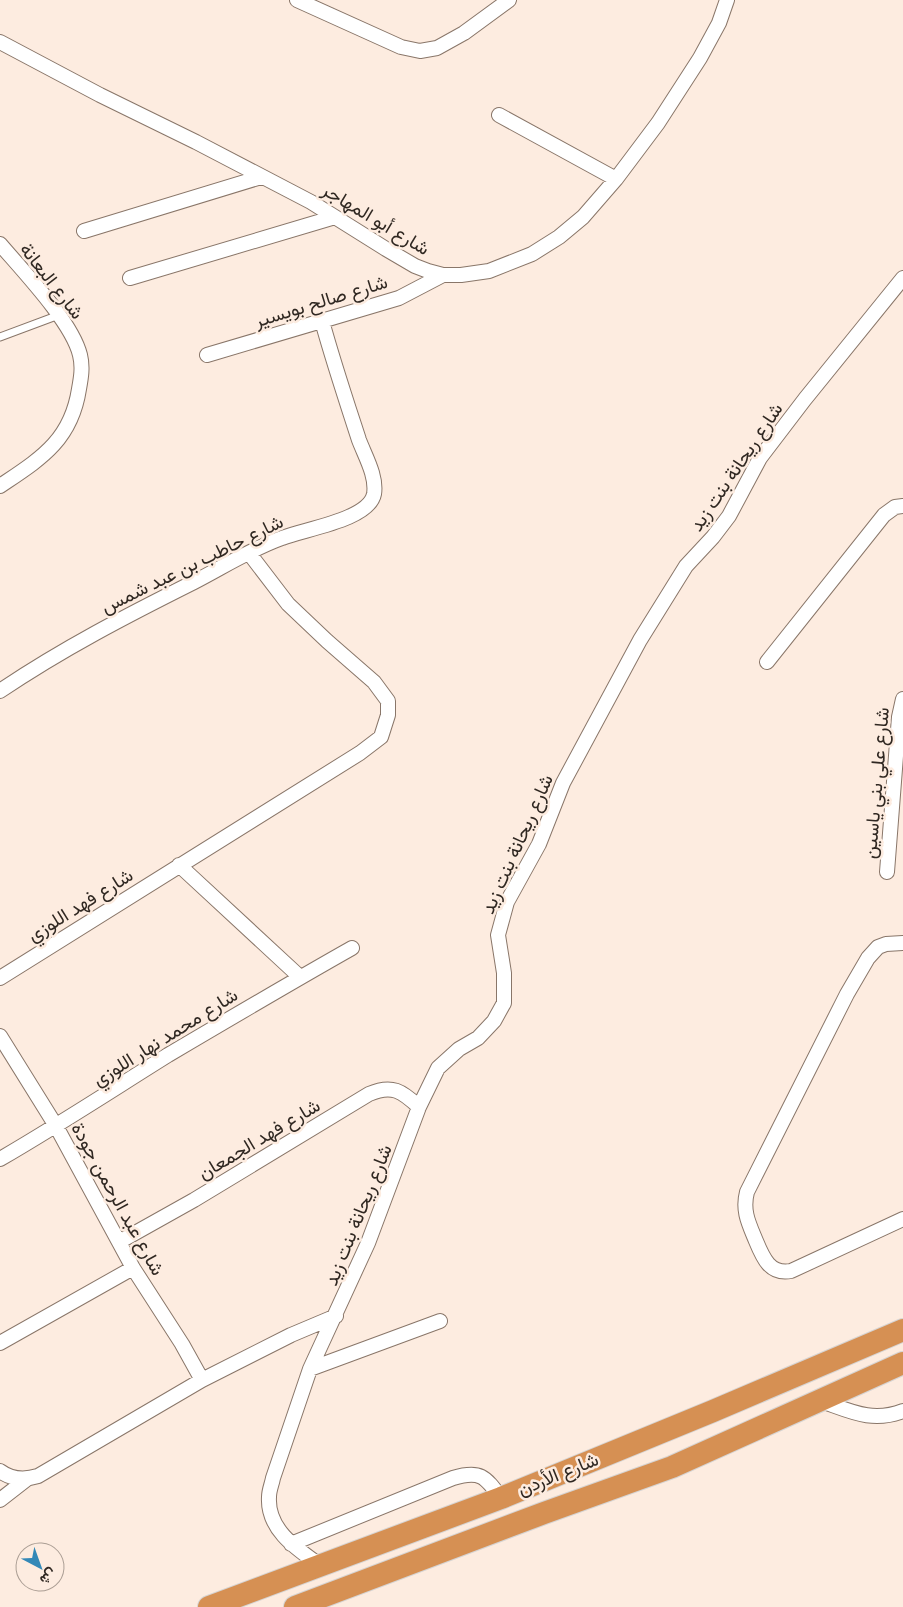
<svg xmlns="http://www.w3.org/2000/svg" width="903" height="1607" font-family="Figtree,Vazirmatn,sans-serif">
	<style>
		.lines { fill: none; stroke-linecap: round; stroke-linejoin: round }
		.service-casing { stroke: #897669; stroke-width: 9 }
		.minor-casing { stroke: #897669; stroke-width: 16 }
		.trunk-casing { stroke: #d6d4d3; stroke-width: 24 }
		.service { stroke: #fff; stroke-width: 7 }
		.minor { stroke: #fff; stroke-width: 14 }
		.trunk { stroke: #d69053; stroke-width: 22 }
		.labels { text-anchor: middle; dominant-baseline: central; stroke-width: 5; stroke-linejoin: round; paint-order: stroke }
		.street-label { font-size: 19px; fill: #302822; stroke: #fdece0 }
	</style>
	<rect width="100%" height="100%" fill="#fdece0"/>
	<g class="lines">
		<g class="service-casing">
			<path id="service" d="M0,337L59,315"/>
		</g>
		<g class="minor-casing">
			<path id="minor" d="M297,0L401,47L420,51L437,48L464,33L509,0
				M0,42L100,95L196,142L311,202L386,249L415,266L428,271L443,275H461L489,271L532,254L559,237L583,217L616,179L658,123L700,58L719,23L727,0
				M499,115L616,179
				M84,231L261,177
				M0,244C23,271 72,322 80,355C83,367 81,378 79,389C71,441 40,459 0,486
				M130,278L335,217
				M207,355L399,298L443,275
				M767,662L884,515L895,507L903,506
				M0,691C62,649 128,615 194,582C223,567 251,549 282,538C304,529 369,520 374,494C377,476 365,456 359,440C346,400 333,361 322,321
				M179,865L300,977
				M887,872L899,717L903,699
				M903,943L886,944L878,947L868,958L847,994L747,1192C742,1211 749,1224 756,1241C763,1258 770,1275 791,1271L903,1219
				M0,978L360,753L381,737L388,715V701L374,682L327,641L288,604L249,553
				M0,1036L56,1126L133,1268L182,1344L202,1380
				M0,1159C57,1126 112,1090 168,1055C229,1019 290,983 352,948
				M119,1242L194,1200L369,1094C392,1084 402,1091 419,1107
				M0,1343L133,1268
				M310,1369L440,1321
				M821,1401C850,1411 872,1423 903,1411
				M0,1471C12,1480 25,1480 38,1476L202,1380L291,1335L336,1316
				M0,1500L27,1479
				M291,1544L453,1478C480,1470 485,1476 501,1498
				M321,1566C297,1549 267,1530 269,1497C269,1490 272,1484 273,1478L310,1369L368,1243L419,1107L438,1068L459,1049L478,1038L494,1021L504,1003V973L498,935L507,902L539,844L563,783L640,640L686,566L713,537L729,516L760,458L805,399L903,278"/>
		</g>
		<g class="trunk-casing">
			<path id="trunk" d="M209,1607L501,1498L713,1411L903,1330
				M295,1607L544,1513L672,1467L903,1363"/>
		</g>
		<use href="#service" class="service"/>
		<use href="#minor" class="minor"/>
		<use href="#trunk" class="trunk"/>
	</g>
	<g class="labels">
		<g class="street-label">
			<text transform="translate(376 219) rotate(31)">شارع أبو المهاجر</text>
			<text transform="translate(52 281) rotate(52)">شارع البعانة</text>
			<text transform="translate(321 301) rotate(-17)">شارع صالح بويسير</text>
			<text transform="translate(736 467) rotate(-56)">شارع ريحانة بنت زيد</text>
			<text transform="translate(192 564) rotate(-26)">شارع حاطب بن عبد شمس</text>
			<text transform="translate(876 783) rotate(-85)">شارع علي بني ياسين</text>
			<text transform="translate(517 844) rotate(-66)">شارع ريحانة بنت زيد</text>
			<text transform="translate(80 905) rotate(-32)">شارع فهد اللوزي</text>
			<text transform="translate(165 1037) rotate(-32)">شارع محمد نهار اللوزي</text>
			<text transform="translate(259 1139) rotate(-31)">شارع فهد الجمعان</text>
			<text transform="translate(118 1199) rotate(61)">شارع عبد الرحمن جودة</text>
			<text transform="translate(358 1215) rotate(-68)">شارع ريحانة بنت زيد</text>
			<text transform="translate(558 1474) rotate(-22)">شارع الأردن</text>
		</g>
	</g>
	<g transform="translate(40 1567) rotate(139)"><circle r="24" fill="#fdece0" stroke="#ab9e94"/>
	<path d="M0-4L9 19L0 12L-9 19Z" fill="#3388b7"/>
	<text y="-8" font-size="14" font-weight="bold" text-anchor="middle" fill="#302822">ش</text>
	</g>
</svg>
